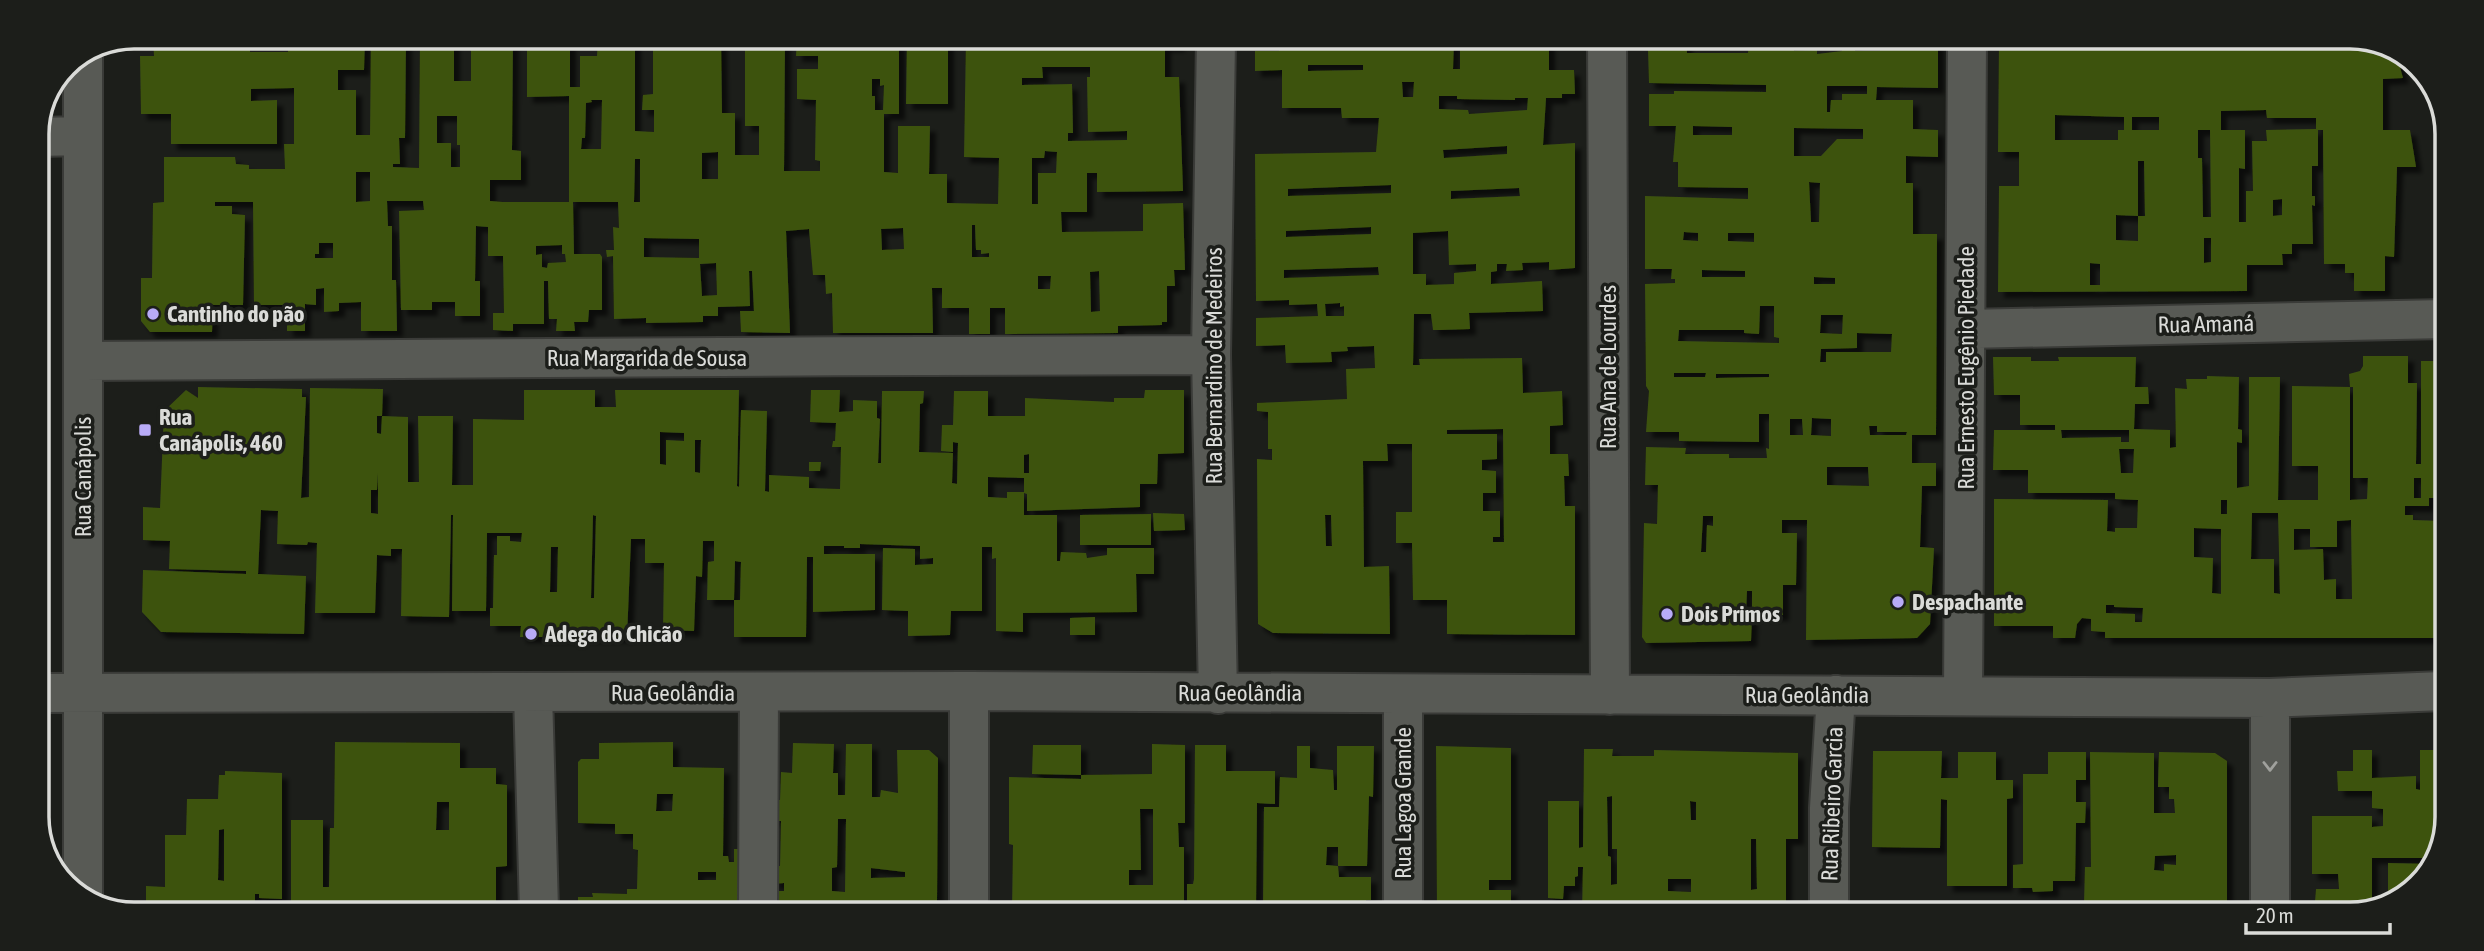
<svg xmlns="http://www.w3.org/2000/svg" width="2484" height="951" font-family="'Asap Condensed',sans-serif">
	<style>
		.building { fill: #3d5310; fill-rule: evenodd; filter: url(#shadow) }
		.lines { fill: none; stroke-linecap: round; stroke-linejoin: round }
		.minor-casing { stroke: #3a3b38; stroke-width: 42 }
		.minor { stroke: #585a55; stroke-width: 38 }
		.oneway { stroke: #a0a19d }
		.poi-dot { fill: #b8abf7; stroke: #1c1e1a; stroke-width: 2.5 }
		.labels { text-anchor: middle; dominant-baseline: central; stroke-width: 7; stroke-linejoin: round; paint-order: stroke }
		.poi-label { font-size: 23px; font-weight: bold; fill: #dadbd8; stroke: #1c1e1a; text-anchor: start }
		.street-label { font-size: 23px; fill: #dadbd8; stroke: #1c1e1a }
		.rim { fill: none; stroke: #dadbd8; stroke-width: 3.5 }
	</style>
	<defs>
		<filter id="shadow"><feDropShadow dx="6" dy="6" stdDeviation="2" flood-color="#0009"/></filter>
	</defs>
	<rect width="100%" height="100%" fill="#1c1e1a"/>
	<path class="building" d="M153,37H195V39H201L202,49H250V52H288V37H365L364,70H338V90H356V135H370L371,37H406L405,138H399L400,164H393V167L419,168L420,37L454,38V81H471V38H513L512,150L521,151V180H490V201L503,202H569V96L527,97V38H570V87H580V56H597L598,38H635V131L654,132V110H642L643,95L653,94V38H721L722,113H735V155H759V126H745V38H785L784,171H820V161L815,160L816,100L797,99V69H818V56H796L797,38L899,39V114H884V172L898,173V126H930L929,174H947V203L998,204L999,158L964,157L966,39H1031V43H1041V39H1179V46H1165V77H1179L1183,191L1097,192V173H1087V212H1061L1062,232L1143,231V204L1183,203L1185,270H1174L1175,286H1167V322H1162V325L1118,326V333L1005,334V308H990V334H969V308H942V288H932L933,333H833L832,293L826,294L825,275H813L809,229L786,231L790,333L741,332L740,311H754L752,271H749L750,306L718,307V316H703V322L646,323V318L614,319L613,256L607,257L606,250H614L613,227L619,228L618,202H573L574,254H600L602,257V310H589L588,322H574L575,331H556L557,319H549L548,281H544V324H513V331L493,330V313H504L503,256H488V227L476,226L475,281H480V316H455V302H432V310H401L399,211L424,210L423,201H387L388,226H392V280H396L397,331H361V302L339,303V311L324,312V288L316,289V305L305,304V331H287V305H254L253,202H215V206H232V214L245,215L243,305H213L212,332H150L141,321V278H152L153,203L164,202V157H235L236,164L249,165V169H285L284,144H294V88L251,89V101L277,100V144H171V114H141L140,56H154ZM1042,67H1090V77H1087L1088,132L1127,131V140L1068,141V133H1073L1072,84L1022,85V78H1043ZM872,79H880V86L884,85L883,110H875V96H872ZM591,100H602L601,149H581L582,138H585L586,103L592,102ZM437,116H457V145H460V167H451V143H437ZM1045,151L1057,152L1056,173H1038V204H1032V158H1044ZM718,152V179H702V153ZM635,159H640V202H634ZM356,172H370V201L356,202ZM972,225H975L976,250H981V254L989,253V257H972ZM903,228L904,249L882,250L881,229ZM644,238L699,239V258L644,257ZM319,243H333V258H315V254H319ZM562,245V254H565L566,262L548,263L547,268L542,267V254L536,255V246ZM716,263L717,295L702,296L700,264ZM1099,271L1100,311L1091,312L1090,272ZM1038,276H1051L1050,289H1038Z
		M907,39H948V104H906Z
		M1279,39L1454,40L1453,69H1460V40H1549V70H1574L1575,94H1562V98H1546L1543,145L1575,143V268L1549,270V262L1522,263L1523,270L1506,271L1507,264H1497V271L1491,272V284L1542,281L1543,311L1469,313L1470,329L1440,330H1433L1431,314H1414L1413,365H1420L1419,359L1522,358L1523,393L1562,391L1563,425L1550,426V454H1568L1569,476H1564L1565,506H1575V635L1447,634V600H1413L1412,543H1396V512H1412V444H1387L1388,461H1363L1364,567L1389,566L1390,634L1273,633L1258,624L1257,459L1272,460V449H1268V412L1257,411V403L1347,399L1346,369L1375,368L1374,346L1347,347L1348,351L1331,352L1332,362L1286,363L1285,345L1256,346V318L1318,316L1317,304L1289,305V300L1256,301L1255,154L1376,152L1379,118H1342L1341,108H1282V70L1255,71V51H1279ZM1308,65H1363V70L1308,71ZM1402,82H1414L1413,97H1403ZM1439,96H1457V99L1515,100V98H1528L1527,110L1469,114L1468,110L1439,109ZM1507,146V154L1444,158L1443,150ZM1391,185V193L1288,196V189ZM1519,188L1520,196L1451,199V191ZM1371,227V234L1286,237V231ZM1448,231L1449,265L1476,264V271L1454,273V284L1426,285V274H1413V233ZM1378,267L1379,275L1284,278V270ZM1340,303V307L1344,306V316H1326L1325,304ZM1503,429L1504,542H1493V537H1500V511H1483V493H1496V471L1482,470V460L1497,459V434H1447V430ZM1325,515H1331L1332,546H1326Z
		M1675,40H1686L1687,53H1748L1749,41H1794V51L1817,50V54L1842,51V41H1855V51H1880V43L1938,41V88L1877,87L1876,100H1913V129L1938,130V157L1906,156V183H1913V234H1937L1936,435H1912V463H1936V486H1922L1920,547L1934,548L1930,624L1917,638L1806,640L1807,520H1782V533H1797L1796,585H1783V615H1752L1751,641L1646,643L1642,637L1644,523L1657,524L1658,485H1645L1646,447L1686,448L1685,454H1729V458H1767L1766,448L1769,449V414H1759V442L1679,441V432H1646L1649,391L1646,386L1645,284L1675,283V279H1671L1672,269H1645V196L1748,199V188L1678,187V162H1673L1676,126H1649V94H1674V91L1766,92V85L1649,83L1648,50H1674ZM1827,86H1867V94H1842V100H1831L1830,112H1827ZM1693,126L1732,127V135H1693ZM1794,128L1863,129V139H1837L1821,156H1794ZM1809,182L1820,183L1819,222H1811ZM1684,232L1698,233V241L1683,240ZM1728,233H1754V242L1728,241ZM1702,270L1745,271V277H1702ZM1814,277L1835,278V284H1814ZM1760,306H1774V337L1779,338V343L1678,341L1679,330H1744V333L1759,334ZM1821,315H1843L1842,334L1820,333ZM1857,333L1892,334L1891,352H1826V362H1820L1821,349L1857,348ZM1674,373H1706L1705,377H1674ZM1716,374H1769V377L1716,378ZM1812,418L1831,419V436L1811,435ZM1790,419H1802L1803,435H1790ZM1869,426H1877V432H1907L1906,435H1870ZM1827,467H1868L1869,486L1827,485ZM1703,516H1713V526L1707,525L1706,552H1701ZM1747,591H1752V613L1746,612Z
		M1999,41H2091V47L2134,46V41L2365,42V52L2396,53L2403,78L2383,79V130H2410L2416,167H2397L2394,257L2385,256V291H2354V273H2345V264H2324L2323,130H2318V166H2312V196H2315V206L2312,205L2313,244H2292V254H2282L2283,265H2247V291L1998,292L1999,186H2019V152H1998ZM2266,110L2267,118H2316V129L2266,130L2267,141H2252L2253,191H2246V222H2239V168L2245,169V130H2221V111ZM2055,115L2124,117V130H2118V140H2055ZM2132,117H2159V130H2132ZM2198,130H2210L2211,217H2203L2202,158H2198ZM2138,161H2144L2145,216H2138V241L2116,240V215L2138,216ZM2282,199V215L2273,216V200ZM2204,238H2211V262L2204,263ZM2090,263L2100,264V285H2090Z
		M2363,356H2408V383H2417L2416,464H2421V361H2445L2444,498H2429V506H2405V515H2413V520L2444,521L2443,638H2105V632L2091,631V619L2082,618L2077,624L2075,638H2053V626H1994V499L2108,500L2107,531L2115,532V528H2137L2138,500L2115,499V493H2028V470H1993L1994,430H2055V425H2020V395H1994L1993,357H2031V361H2059L2058,357H2136L2135,387H2148L2149,404H2135L2134,429L2170,430V448L2176,447L2175,388L2187,389L2186,379H2207V376L2239,377L2238,429L2242,430V443L2237,442V488L2249,486V377H2280L2278,500H2318V466H2292V386L2350,387V500L2367,499L2368,478H2353V387H2350L2349,374L2360,371L2363,366ZM2061,430H2129V442H2121V437L2062,438ZM2119,449H2134L2133,473H2121ZM2414,478H2421V498H2414ZM2221,500H2227V514H2221ZM2252,513H2278L2280,594L2274,593V559H2251ZM2351,520L2352,599H2336V579L2324,580L2323,549L2294,550V529H2310V547H2337V521ZM2194,528L2221,529V594L2212,593L2213,558L2194,557ZM2106,605H2114V607L2143,608L2142,622H2135V614L2106,613Z
		M198,387L302,389V397H306L301,498L309,497L310,388L383,389L382,416H377V433L381,434L382,416L408,417V482H419L418,416H453L452,485H473V419L524,420V390H595V407H616L615,390H739L737,486L739,487L741,410L767,411L765,491L769,492V475L809,477V488L840,489L841,447H832L833,441H835L836,423L810,422L811,390H840L839,412L853,411V400L877,401V418L880,419L878,463H881L882,391H924L923,403L920,404L919,452L953,453L952,483L957,484L958,443L953,442V452L941,451L942,425H953L954,391H988V416H1025V398L1114,402V398H1144L1145,390H1184V453L1158,454L1157,484H1140V507L1027,511V494L1024,493V515H1057V561H1060L1061,552L1086,553L1087,558L1107,555V548H1154V574H1136L1137,612L1023,613V632L996,631V558L992,559V547H982V611H951L950,635L908,636V611L882,610L883,548L915,549V565L933,564V558L920,559V546L860,544V548H844V546H824V554H875V610L813,612V557H807L806,637H734V600H740L741,562L735,561L734,600H707L708,562L714,561V541H703L702,577L696,576L694,631L663,630L664,563H645V539H631L627,637H520L521,626H490V608H493L494,555H497V536H510V541L521,542L522,533H487L486,611H452L453,515H451L449,617L401,616L402,549H391V556L377,555L375,613H315L317,543L308,542L307,545L277,544L278,511L261,510L258,574L306,576L304,634L161,632L142,612L143,570L246,574V571L169,569L170,541L143,540V507L160,508L164,411L186,390L198,398ZM660,432L684,433V441L666,440V465L660,464ZM695,440H701L700,473L695,472ZM1029,454V473H1024V455ZM378,473V514L371,513V490H377ZM988,477L1024,478V492H1007V498L988,497ZM593,515L596,516L594,598H591ZM551,547H558L557,592H550Z
		M809,462H821L820,471H809Z
		M1153,513L1184,514L1185,530L1154,531Z
		M1151,514V545H1080V515Z
		M1095,617V635H1070V618Z
		M335,742L460,743V768H496V784L507,785V866L496,867V910L291,909V820H323V887H329L330,828H334ZM437,802H449V830H436Z
		M673,742V767L724,768L723,856H728L729,862H734V849H751L743,910H578V897H593L592,893L627,894V889H637L638,850L633,849V834H615V824L578,823V762L581,759H599V743ZM657,794H673L672,811H656ZM698,872H716V880H698Z
		M793,743L834,744L833,773H838V795H845L846,744H872V797H880L881,790L898,793L897,750H929L938,758L937,902L912,901V911H772V891H784V883L773,884V866H780L781,821H773V800H780L781,772L792,773ZM838,819H846L845,892L832,891V868L837,867ZM871,868L905,872V877L871,878Z
		M1152,744L1185,745V823H1178L1179,847H1184V911H1012L1013,845L1009,844V777L1081,779V775L1152,774ZM1140,809H1153V885H1129V870H1141Z
		M1033,745H1081V775L1032,774Z
		M1195,745H1226V771H1275V804L1257,803L1256,907L1263,908L1264,807H1279L1280,777L1297,778V746H1310V768L1333,770L1334,790H1337V746H1374L1373,797L1369,796L1367,866H1338V847H1327L1326,865L1338,866L1339,877H1371V900H1366V912H1332V901H1326V912L1187,911V884H1193L1194,879Z
		M1436,746L1511,748V880H1489V890H1511V912H1437Z
		M1584,749H1613L1612,756H1654V750L1798,753V839H1786V913L1582,912L1583,867H1578V876L1575,877V886H1564L1563,899L1548,898V801H1579V848L1583,847ZM1612,796V849H1617V884L1611,885V857L1608,856L1607,797ZM1690,801L1696,802V820H1691ZM1751,839H1756L1757,889L1751,890ZM1668,879H1691V892L1668,891Z
		M2353,750H2372V778L2416,776V789L2420,790V750H2443L2442,848L2435,858H2372V907L2350,914H2299V902H2315L2316,889H2339L2338,874H2312V816H2372V827L2383,826V809L2372,808V791H2338L2337,771H2353Z
		M1873,751H1942L1941,778H1958V752H1996V780H2013V798L2007,799V886H1947V800L1941,799L1940,848L1872,847Z
		M2048,752H2086V780H2076V802H2086L2085,823H2076L2075,881H2053V891L2033,892L2032,888H2013V865L2023,864V774H2048Z
		M2090,752L2154,753V813H2175L2174,799H2169V787H2158L2159,752L2215,753L2227,761V914H2057V903H2084L2085,867H2091ZM2176,855V865L2164,864V871L2154,870L2155,856Z
		M225,771L282,773V899L259,898V894H255V909H146V886L165,887V835H186L187,799H218L219,775H225ZM224,829V881L218,880L219,830Z
		M2388,863L2431,864L2409,894L2388,901Z
		M1942,902L2012,903V913H1893V908H1942Z"/>
	<g class="lines">
		<g class="minor-casing">
			<path id="minor" d="M1216,39L1211,355L1218,694
				M1607,40L1610,695
				M83,58V895
				M37,137L83,136
				M1967,329L2446,319
				M83,361C459,356 835,357 1211,355
				M37,693L969,691L2270,698L2443,691
				M533,693L539,910
				M1403,694V912
				M1963,696L1967,41
				M758,910L759,692
				M969,911V691
				M1829,913V808L1836,695
				M2270,914V698"/>
		</g>
		<use href="#minor" class="minor"/>
	</g>
	<defs><path id="oneway-chevron" d="M-2-3.5L2.5 0L-2 3.5" fill="none" stroke-width="1.6" stroke-linecap="round" stroke-linejoin="round" transform="scale(1.75)"/></defs>
	<use class="oneway" href="#oneway-chevron" transform="translate(2270 766) rotate(90)"/>
	<g class="poi-dot">
		<circle cx="153" cy="314" r="7"/>
		<rect x="138" y="423" width="14" height="14" rx="3.5"/>
		<circle cx="1898" cy="602" r="7"/>
		<circle cx="1667" cy="614" r="7"/>
		<circle cx="531" cy="634" r="7"/>
	</g>
	<g class="labels">
		<g class="poi-label">
			<text x="167" y="314">Cantinho do pão</text>
			<text x="159" y="417">Rua<tspan x="159" dy="26">Canápolis, 460</tspan></text>
			<text x="1912" y="602">Despachante</text>
			<text x="1681" y="614">Dois Primos</text>
			<text x="545" y="634">Adega do Chicão</text>
		</g>
		<g class="street-label">
			<text transform="translate(2206 324) rotate(-1)">Rua Amaná</text>
			<text x="647" y="358">Rua Margarida de Sousa</text>
			<text transform="translate(1214 366) rotate(-90)">Rua Bernardino de Medeiros</text>
			<text transform="translate(1608 367) rotate(-90)">Rua Ana de Lourdes</text>
			<text transform="translate(1966 368) rotate(-90)">Rua Ernesto Eugênio Piedade</text>
			<text transform="translate(83 477) rotate(-90)">Rua Canápolis</text>
			<text x="673" y="693">Rua Geolândia</text>
			<text x="1240" y="693">Rua Geolândia</text>
			<text x="1807" y="695">Rua Geolândia</text>
			<text transform="translate(1403 803) rotate(-90)">Rua Lagoa Grande</text>
			<text transform="translate(1832 804) rotate(-88)">Rua Ribeiro Garcia</text>
		</g>
	</g>
	<path d="M0 0H2484V951H0ZM134 49H2350A85 85 0 0 1 2435 134V817A85 85 0 0 1 2350 902H134A85 85 0 0 1 49 817V134A85 85 0 0 1 134 49Z" fill="#1c1e1a" fill-rule="evenodd"/>
	<path class="rim" d="M134 49H2350A85 85 0 0 1 2435 134V817A85 85 0 0 1 2350 902H134A85 85 0 0 1 49 817V134A85 85 0 0 1 134 49Z"/>
	<path d="M2246 923v10h144v-10" fill="none" stroke="#dadbd8" stroke-width="3.5"/>
	<text x="2256" y="923" font-size="21" fill="#dadbd8" stroke="#1c1e1a" stroke-width="5" paint-order="stroke">20 m</text>
</svg>
